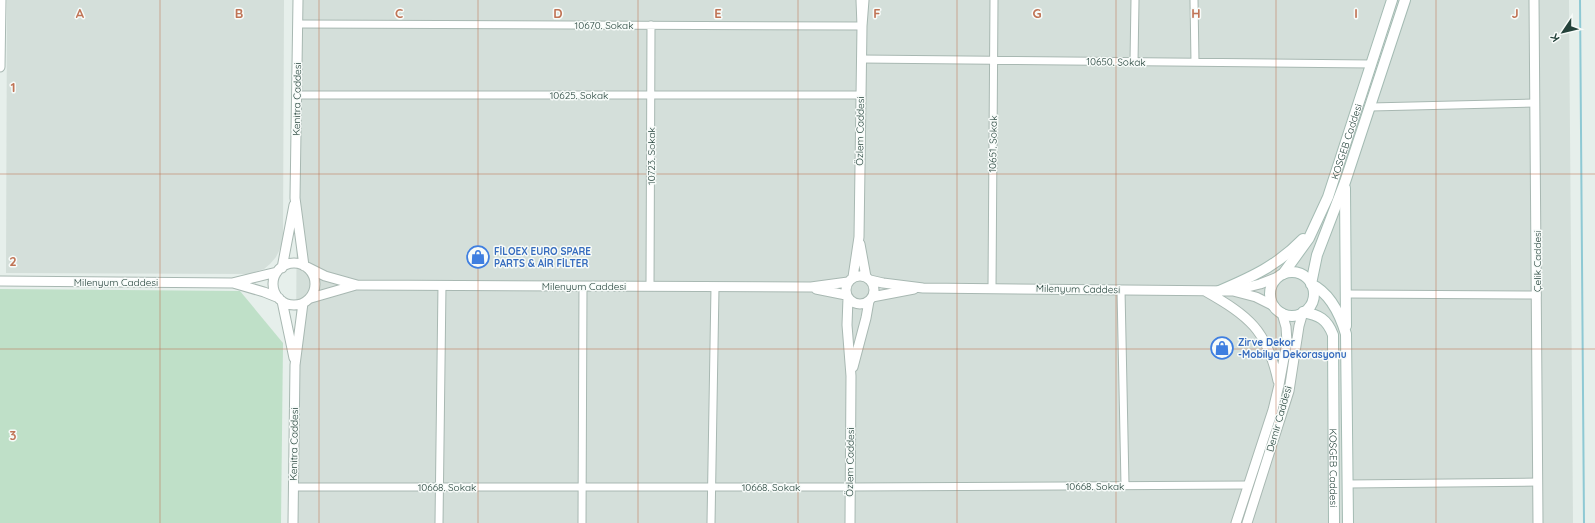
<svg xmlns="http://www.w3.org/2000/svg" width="1595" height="523" font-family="Quicksand,sans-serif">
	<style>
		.built { fill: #d4dfda }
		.green { fill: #bfe0c8 }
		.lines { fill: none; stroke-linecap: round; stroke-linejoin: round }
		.stream { stroke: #8ec9d4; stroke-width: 2 }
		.minor-casing { stroke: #a8b8b2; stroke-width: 9 }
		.tertiary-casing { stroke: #a8b8b2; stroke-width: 11 }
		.secondary-casing { stroke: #a4bbb3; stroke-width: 12 }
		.minor { stroke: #fff; stroke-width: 7 }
		.tertiary { stroke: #fff; stroke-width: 9 }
		.secondary { stroke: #fff; stroke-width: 10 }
		.grid { fill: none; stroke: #c07456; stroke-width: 1; stroke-opacity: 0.55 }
		.labels { text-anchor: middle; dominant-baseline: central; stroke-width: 3; stroke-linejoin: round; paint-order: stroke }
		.street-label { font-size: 10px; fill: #24423a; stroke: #f7fbf9 }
		.shop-label { font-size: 10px; font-weight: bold; fill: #366cbe; stroke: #f7fbf9; text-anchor: start }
		.grid-label { font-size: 13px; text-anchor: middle; font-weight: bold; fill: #c07456; stroke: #f7fbf9; stroke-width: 3; stroke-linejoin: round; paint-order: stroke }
	</style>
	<rect width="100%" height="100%" fill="#e6efeb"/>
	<path class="built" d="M7,0H284L283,236L281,247L276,257L270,264L264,269L249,274L6,273Z
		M298,0H1569L1573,523H295Z"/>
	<path class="green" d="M0,289L240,291L283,343L281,523H0Z"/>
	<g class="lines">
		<path class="stream" d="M1580,0L1584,523"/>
		<g class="minor-casing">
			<path id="minor" d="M1194,0L1195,62
				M298,24L862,26
				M861,59L1371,64
				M1134,62L1135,0
				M297,95H861
				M1371,107L1535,103
				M650,286L651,25
				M992,288L994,0
				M1121,290L1125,485
				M1347,294L1537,295
				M1348,484L1538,482
				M293,487H850L1248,485
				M439,523L442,285
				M582,523L583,286
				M711,523L715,287"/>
		</g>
		<g class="tertiary-casing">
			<path id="tertiary" d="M298,0L295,198L304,266
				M861,0L862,26L864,0
				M1534,0L1538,523
				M0,67L1,0
				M860,244L866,277
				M273 284a21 21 0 1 1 42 0a21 21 0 1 1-42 0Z
				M307,267L325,276L357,285L811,287L848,282
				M282,268L294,205
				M846 290a14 14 0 1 1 28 0a14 14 0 1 1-28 0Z
				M853,277L859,237L862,26
				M870,280L883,283L923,288L1233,291L1256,297L1274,306
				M0,281L232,283L277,272
				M233,283L264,292L279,298
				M816,289L846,295
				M1236,290L1260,284L1278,277
				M1205,291C1249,316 1267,330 1278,381
				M872,297L914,289
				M311,298L356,285
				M848,298L847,325L851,376L850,523
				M282,301L294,358
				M853,367L866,318L869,301
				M293,523L295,365L303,303
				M1236,523L1273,410L1279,385L1287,342L1286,327L1282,313
				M1247,523L1289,391L1299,326L1303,312"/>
		</g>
		<g class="secondary-casing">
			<g id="secondary">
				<path d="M1345,188L1346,326"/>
				<circle cx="1292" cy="294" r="22"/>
				<path id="s1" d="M1283,274L1309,238L1328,197L1392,0"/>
				<path d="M1219,291C1252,277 1278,265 1303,239"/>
				<path id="s2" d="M1303,312C1319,315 1327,319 1333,335L1334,523"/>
				<path d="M1348,523L1346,334C1340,314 1330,293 1311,284L1317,255L1345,182L1405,0"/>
			</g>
		</g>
		<use href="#minor" class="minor"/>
		<use href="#tertiary" class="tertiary"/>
		<use href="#secondary" class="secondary"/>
	</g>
	<path class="grid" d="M160,0V523M319,0V523M478,0V523M638,0V523M798,0V523M957,0V523M1116,0V523M1276,0V523M1436,0V523M0,174H1595M0,349H1595"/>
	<defs>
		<g id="shop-ring" transform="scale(1.15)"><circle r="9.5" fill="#f7fbf9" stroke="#3f7fe0" stroke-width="1.5"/><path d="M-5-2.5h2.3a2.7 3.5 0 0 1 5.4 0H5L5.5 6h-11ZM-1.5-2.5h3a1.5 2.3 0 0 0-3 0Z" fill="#3f7fe0"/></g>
	</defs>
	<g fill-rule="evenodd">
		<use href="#shop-ring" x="478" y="257"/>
		<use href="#shop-ring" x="1222" y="348"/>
	</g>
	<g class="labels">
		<g class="street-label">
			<text x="604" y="25">10670. Sokak</text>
			<text transform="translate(1116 62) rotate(1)">10650. Sokak</text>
			<text x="579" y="95">10625. Sokak</text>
			<text transform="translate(297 99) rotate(-89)">Kenitra Caddesi</text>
			<text transform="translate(860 131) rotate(-89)">Özlem Caddesi</text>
			<text stroke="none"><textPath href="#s1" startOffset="148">KOSGEB Caddesi</textPath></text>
			<text transform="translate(993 144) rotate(-89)">10651. Sokak</text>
			<text transform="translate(651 156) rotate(-90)">10723. Sokak</text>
			<text transform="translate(1537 261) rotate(-90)">Çelik Caddesi</text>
			<text x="116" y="282">Milenyum Caddesi</text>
			<text x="584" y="286">Milenyum Caddesi</text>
			<text transform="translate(1078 289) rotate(1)">Milenyum Caddesi</text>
			<text transform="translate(1279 419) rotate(-74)">Demir Caddesi</text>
			<text transform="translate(294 444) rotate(-89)">Kenitra Caddesi</text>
			<text transform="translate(850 462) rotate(-89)">Özlem Caddesi</text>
			<text stroke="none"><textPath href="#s2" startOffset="173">KOSGEB Caddesi</textPath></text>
			<text x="1095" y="486">10668. Sokak</text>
			<text x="447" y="487">10668. Sokak</text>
			<text x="771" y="487">10668. Sokak</text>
		</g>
		<g class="shop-label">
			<text x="494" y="251">FİLOEX EURO SPARE<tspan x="494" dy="12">PARTS &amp; AİR FİLTER</tspan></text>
			<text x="1238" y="342">Zirve Dekor<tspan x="1238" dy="12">-Mobilya Dekorasyonu</tspan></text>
		</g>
	</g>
	<g class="grid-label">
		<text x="80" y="18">A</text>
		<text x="239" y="18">B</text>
		<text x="399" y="18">C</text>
		<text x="558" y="18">D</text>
		<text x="718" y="18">E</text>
		<text x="877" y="18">F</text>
		<text x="1037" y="18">G</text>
		<text x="1196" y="18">H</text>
		<text x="1356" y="18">I</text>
		<text x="1515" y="18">J</text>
		<text x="13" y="92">1</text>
		<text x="13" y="266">2</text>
		<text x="13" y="440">3</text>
	</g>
	<g transform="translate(1563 32) rotate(235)" stroke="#f7fbf9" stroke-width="3" paint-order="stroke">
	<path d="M0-3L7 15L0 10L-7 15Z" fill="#24423a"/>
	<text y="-6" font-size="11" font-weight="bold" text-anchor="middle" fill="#24423a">K</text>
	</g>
</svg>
